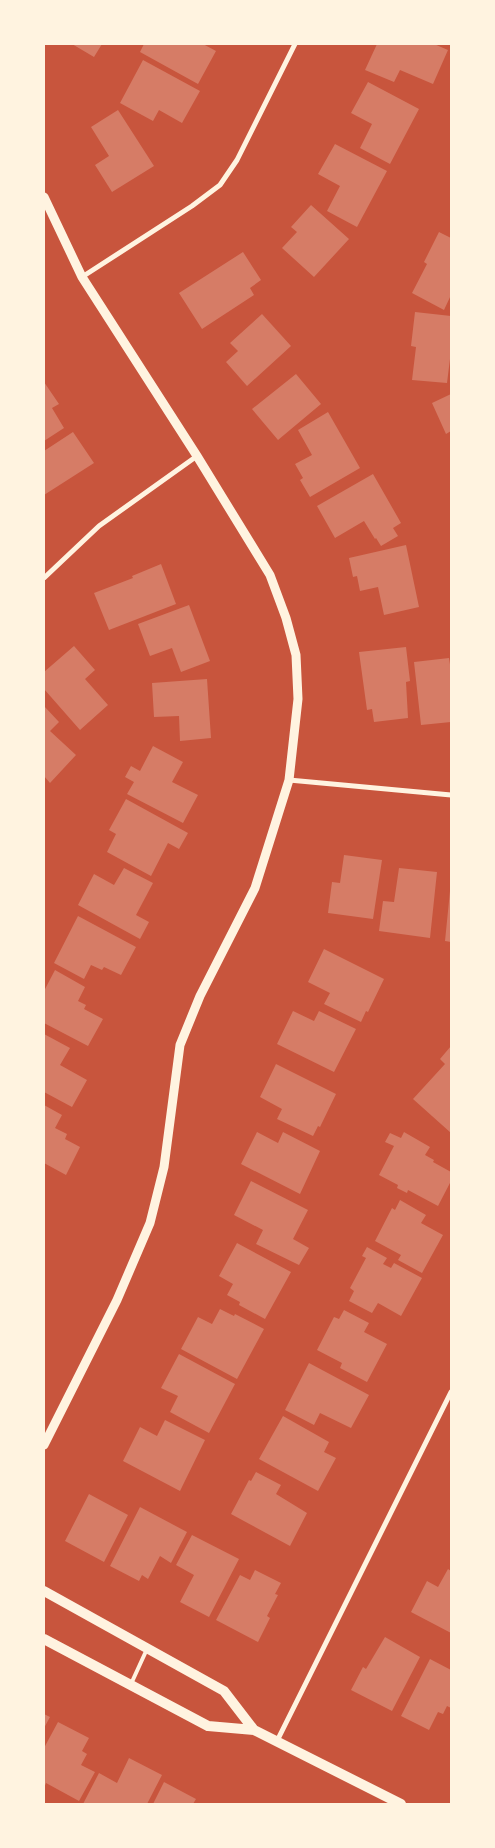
<svg xmlns="http://www.w3.org/2000/svg" width="495" height="1848" font-family="Inter,sans-serif">
	<style>
		.building { fill: #d67c66 }
		.lines { fill: none; stroke-linecap: round; stroke-linejoin: round }
		.service { stroke: #fff3e0; stroke-width: 4 }
		.minor { stroke: #fff3e0; stroke-width: 5 }
		.tertiary { stroke: #fff3e0; stroke-width: 9 }
		.secondary { stroke: #fff3e0; stroke-width: 10 }
	</style>
	<rect width="100%" height="100%" fill="#c8553d"/>
	<path class="building" d="M72,44H102L94,57Z
		M144,44H203L216,51L198,84L140,52Z
		M377,44H434L448,50L433,84L400,70L394,82L365,70Z
		M143,60L200,91L182,123L159,110L153,121L120,103Z
		M368,82L419,109L390,164L360,148L372,124L351,113Z
		M118,110L154,166L112,192L95,165L109,156L91,127Z
		M335,144L387,171L357,227L327,211L340,186L318,174Z
		M311,205L349,239L314,277L282,248L297,232L291,227Z
		M439,232L451,238V295L444,310L412,293L427,264L424,262Z
		M243,252L261,280L250,288L254,295L202,329L179,293Z
		M415,312L451,316V351L447,383L412,380L416,347L411,346Z
		M262,314L291,346L247,386L226,362L238,351L230,343Z
		M296,374L321,404L278,440L252,409Z
		M44,382L59,404L52,408L64,428L44,441Z
		M451,394V431L446,434L432,403Z
		M328,412L360,468L310,497L300,480L303,478L295,464L312,455L298,430Z
		M73,432L94,463L44,495V451Z
		M373,474L401,523L393,528L398,536L381,546L376,538L375,539L364,521L335,538L317,506Z
		M406,545L419,607L384,615L378,587L360,591L357,576L353,577L349,558Z
		M161,564L176,604L109,630L94,593L133,578L132,576Z
		M189,605L210,661L181,672L172,648L150,656L138,624Z
		M74,646L95,670L85,679L108,705L80,730L44,689V672Z
		M406,647L410,681L406,682L408,718L374,722L372,709L367,710L359,652Z
		M449,658L451,671V722L421,725L414,662Z
		M207,679L211,738L180,741L179,716L154,717L152,683Z
		M44,706L59,722L50,731L76,755L50,783L44,776Z
		M153,746L183,762L172,782L198,795L183,823L127,794L134,782L125,777L131,766L140,771Z
		M126,799L188,833L179,849L168,843L151,876L107,852L116,834L109,830Z
		M344,855L382,860L373,919L328,913L332,882L340,883Z
		M124,868L153,883L136,915L149,922L140,939L78,905L94,874L114,885Z
		M399,868L437,872L430,938L379,931L383,901L394,902Z
		M450,891H451V942L445,941Z
		M78,916L136,947L121,975L104,967L102,970L91,965L84,979L54,963Z
		M324,949L384,979L368,1012L366,1011L361,1022L324,1004L330,993L308,982Z
		M55,970L85,987L78,1001L86,1005L84,1009L103,1019L88,1046L44,1023V991Z
		M293,1011L314,1021L319,1011L356,1029L334,1072L277,1044Z
		M44,1034L70,1048L60,1065L87,1080L72,1107L44,1092Z
		M451,1046V1133L413,1099L445,1064L440,1059Z
		M276,1064L336,1094L320,1127L318,1126L313,1136L277,1119L282,1109L260,1097Z
		M44,1105L62,1115L55,1128L67,1134L65,1139L80,1147L66,1175L44,1163Z
		M257,1132L278,1143L283,1132L320,1151L300,1194L241,1164Z
		M404,1132L430,1147L425,1155L434,1160L433,1162L451,1172V1181L438,1206L408,1190L407,1193L397,1188L398,1185L379,1175L394,1146L385,1142L390,1133L401,1138Z
		M251,1181L308,1210L293,1239L309,1248L299,1265L256,1244L263,1230L234,1215Z
		M400,1200L426,1215L421,1223L443,1235L422,1273L398,1260L401,1255L375,1241L392,1208L395,1210Z
		M237,1243L291,1272L265,1319L239,1305L240,1302L227,1295L233,1284L219,1276Z
		M367,1247L387,1258L383,1264L391,1268L394,1263L422,1278L401,1316L378,1303L372,1313L349,1301L354,1291L350,1288L366,1258L362,1256Z
		M220,1309L234,1316L235,1314L264,1329L237,1379L181,1349L198,1317L212,1324Z
		M344,1310L369,1323L364,1332L387,1344L367,1382L340,1368L342,1363L317,1350L334,1317L339,1319Z
		M179,1354L235,1384L209,1433L170,1412L178,1396L161,1388Z
		M309,1363L369,1395L351,1428L320,1413L314,1425L285,1410Z
		M283,1416L329,1442L324,1452L336,1458L318,1491L259,1459Z
		M165,1420L205,1440L180,1491L123,1461L140,1427L157,1436Z
		M256,1472L281,1485L276,1494L307,1513L290,1546L231,1514L249,1480L251,1481Z
		M89,1494L128,1515L104,1562L65,1541Z
		M140,1507L187,1532L171,1563L160,1556L148,1579L142,1575L139,1581L110,1566Z
		M192,1535L239,1559L209,1617L180,1602L194,1575L176,1565Z
		M448,1569L451,1571V1633L411,1612L427,1581L438,1587Z
		M255,1570L281,1583L275,1594L278,1595L267,1616L270,1618L258,1642L216,1620L240,1575L250,1580Z
		M385,1637L420,1657L392,1711L351,1690L363,1667L366,1669Z
		M430,1659L451,1670V1708L447,1706L443,1714L438,1712L429,1730L401,1716Z
		M44,1714L50,1717L44,1728Z
		M58,1722L89,1738L82,1751L87,1754L81,1765L95,1772L79,1801L46,1783L44,1788V1748Z
		M129,1758L162,1775L147,1804H83L99,1773L117,1783Z
		M164,1782L196,1799L193,1804H153Z"/>
	<g class="lines">
		<path class="service" d="M131,1684L147,1649"/>
		<path class="minor" d="M82,277L192,206L220,185L237,160L295,44
			M44,578L99,526L197,456
			M289,780L451,795
			M277,1741L451,1392"/>
		<path class="tertiary" d="M44,197L82,277L197,456L270,575L286,618L296,655L298,699L289,780L255,888L200,996L180,1045L164,1167L150,1223L117,1300L44,1445"/>
		<path class="secondary" d="M44,1591L224,1691L254,1730
			M44,1639L208,1726L254,1730L401,1804"/>
	</g>
	<rect width="495" height="1848" fill="none" stroke="#fff3e0" stroke-width="90"/>
</svg>
